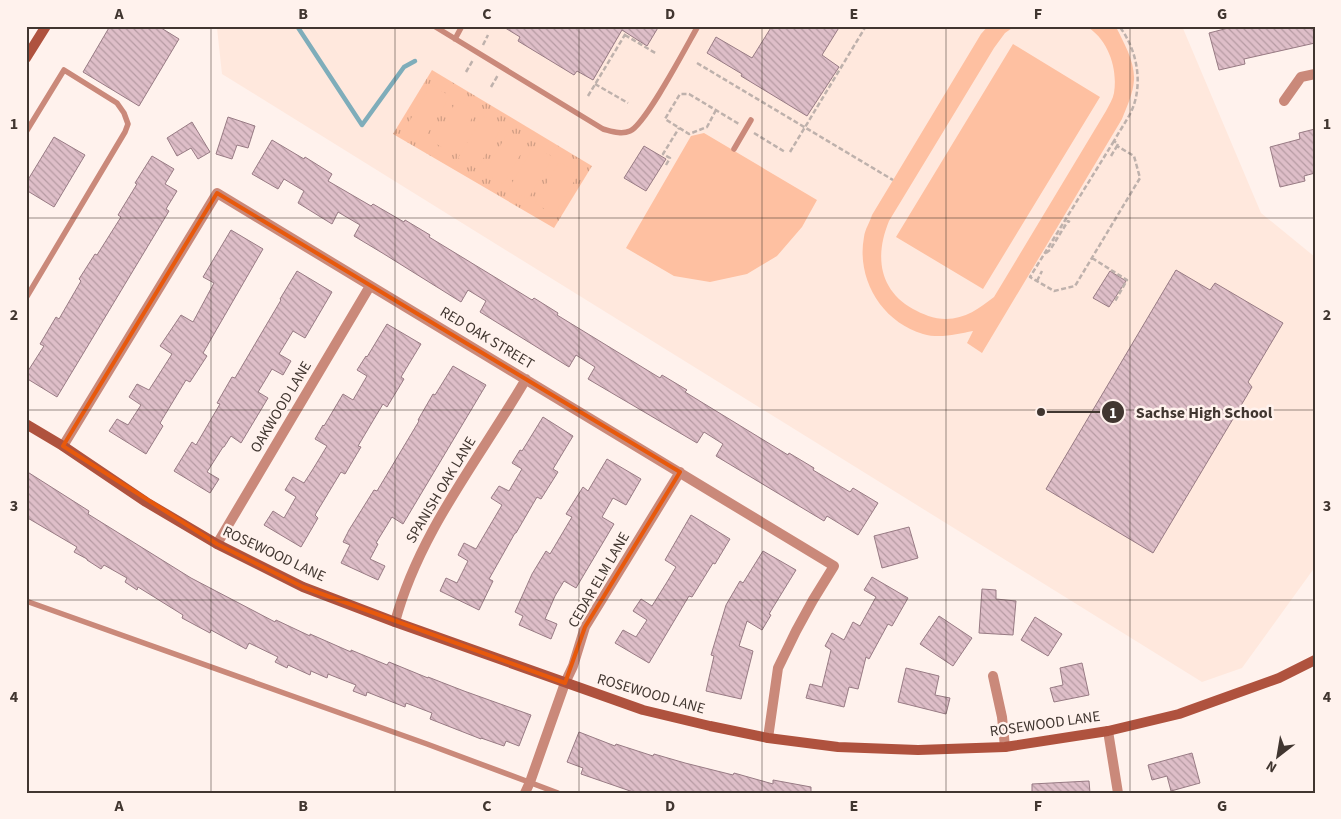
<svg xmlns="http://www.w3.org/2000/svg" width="1341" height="819" font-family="'Source Sans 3',sans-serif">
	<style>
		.built { fill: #ffe8dd }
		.park { fill: url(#park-tufts) }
		.garden { fill: #fec0a1 }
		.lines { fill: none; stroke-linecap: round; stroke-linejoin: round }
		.stream { stroke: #7fadba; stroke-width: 4.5 }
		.building { fill: url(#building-back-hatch); stroke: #987b84 }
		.path { stroke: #beb1ac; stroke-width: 2.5; stroke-dasharray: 5 2.5; stroke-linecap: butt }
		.lane { stroke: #ca897a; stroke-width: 5.5 }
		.street { stroke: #ca897a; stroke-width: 10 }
		.secondary { stroke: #af523e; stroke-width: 10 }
		.marked { fill: none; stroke: #e8590c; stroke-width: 4; stroke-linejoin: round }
		.grid { fill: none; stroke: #413630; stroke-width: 1; stroke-opacity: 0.55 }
		.labels { text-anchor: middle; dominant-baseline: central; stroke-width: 5; stroke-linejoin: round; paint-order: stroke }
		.street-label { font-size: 15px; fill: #413630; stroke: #fff2ed }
		.leader { fill: none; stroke: #413630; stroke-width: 2 }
		.callout-dot { fill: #413630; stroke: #fff2ed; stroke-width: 2 }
		.mark-label { font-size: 15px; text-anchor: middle; font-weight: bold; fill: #fff }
		.callout-label { font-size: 16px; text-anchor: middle; font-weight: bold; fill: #413630; stroke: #fff2ed; stroke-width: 5; stroke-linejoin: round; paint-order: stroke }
		.neatline { fill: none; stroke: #413630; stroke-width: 2 }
		.grid-label { font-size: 16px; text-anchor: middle; font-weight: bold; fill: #413630 }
	</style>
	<defs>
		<pattern id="park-tufts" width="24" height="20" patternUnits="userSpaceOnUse" patternTransform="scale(1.25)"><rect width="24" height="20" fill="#fec0a1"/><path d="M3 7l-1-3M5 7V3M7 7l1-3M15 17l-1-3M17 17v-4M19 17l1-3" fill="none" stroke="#cf9d84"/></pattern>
		<pattern id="building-back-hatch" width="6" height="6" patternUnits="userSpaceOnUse" patternTransform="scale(1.25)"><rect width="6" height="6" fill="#debec8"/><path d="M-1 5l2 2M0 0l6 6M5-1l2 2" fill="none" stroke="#b69ba3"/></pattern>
	</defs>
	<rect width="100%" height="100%" fill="#fff2ed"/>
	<path class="built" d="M218,26H1182L1261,213L1315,257V567L1242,668L1202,682L222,74L217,28Z"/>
	<path class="park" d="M432,70L592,166L554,228L393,134Z"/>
	<path class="garden" d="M988,26H1015L1005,33L994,48L889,221C875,255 878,289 913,309C922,314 934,319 946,319C965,319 980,308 994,297L1106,111C1109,105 1113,99 1114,93C1118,68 1108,39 1086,26L1116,27C1124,43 1135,62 1134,80C1133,94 1127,106 1122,119L982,353L967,343L973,331C957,334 940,339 923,334C882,322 856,279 864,237C865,229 870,222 872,215L981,34Z
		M1013,44L1100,97L983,289L896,237Z
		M431,85L450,96L425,138L406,127Z
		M457,100L476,111L452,153L433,142Z
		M483,116L502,127L477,169L458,158Z
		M509,131L528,142L503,184L484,173Z
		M704,133L817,200L802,227L777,256L747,274L710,282L674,276L626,248L691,136Z
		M534,146L553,157L528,199L509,188Z
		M559,162L579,173L554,215L535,203Z"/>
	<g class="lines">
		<path class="stream" d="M297,26L362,125L404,67L415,61"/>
	</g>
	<path class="building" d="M110,26H158L179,39L139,106L83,72Z
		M502,26H659L647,46L622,30L593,80L577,71L574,75L518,41L520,37Z
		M772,26H840L822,55L839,67L807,116L741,76L742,74L707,53L716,37L752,58Z
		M1236,26H1315V43L1244,59L1245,64L1219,70L1209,33Z
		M228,117L255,126L248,148L237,145L232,159L216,154Z
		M192,122L210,152L198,159L191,148L177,156L167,138Z
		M1315,129V173L1304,176L1305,181L1280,187L1270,147L1300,139L1299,133Z
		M54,137L85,155L54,207L26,190V183Z
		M272,140L304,159L305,157L332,174L328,181L371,206L373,204L404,222L405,220L430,235L429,237L493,276L532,300L534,298L558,313L557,315L660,378L662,375L687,390L685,392L788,455L789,453L814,468L813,470L850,492L853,488L878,503L858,535L827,516L824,521L716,456L723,444L704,432L697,443L588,379L595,367L576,355L569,367L480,312L486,301L468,290L461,302L384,254L354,236L360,225L338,212L332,224L319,216L298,203L304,191L284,179L278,189L252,174Z
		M644,146L666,159L646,191L624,178Z
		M152,156L174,169L165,184L177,191L166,209L169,211L57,397L26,378V374L44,346L40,344L56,317L59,319L81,281L79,279L95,254L97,255L121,217L118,215L137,184L135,183Z
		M231,230L263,249L203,353L207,356L190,382L186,380L160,423L163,426L146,454L109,431L117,419L128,425L141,405L129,397L137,384L149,390L158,376L172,354L160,346L181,315L193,322L214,283L203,277Z
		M1176,270L1210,290L1215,283L1283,323L1248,382L1252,387L1153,553L1046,489Z
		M297,271L332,292L305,338L293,331L279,354L291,361L283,375L272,369L258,392L268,398L241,443L231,436L224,447H223L207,472L219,479L210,493L174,471L192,442L196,445L220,404L217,403L232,377L235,378L281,300L280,299Z
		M1110,271L1126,281L1109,307L1093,298Z
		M387,324L421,344L401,377L404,379L387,407L383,404L358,446L361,447L345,474L341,472L315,515L318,518L301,547L264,525L273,511L284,518L296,497L285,490L293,477L304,483L313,469L327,446L315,439L323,425L324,426L343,394L353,400L367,376L357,370L366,356L367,357Z
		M453,366L486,385L403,524L392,517L376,543L378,544L370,559L385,566L378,580L341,563L350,545L343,542L349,530L374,490L377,491L419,421L418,420L433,394L435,395Z
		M543,417L573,436L553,469L558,472L541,499L537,497L516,533H515L489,579L493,581L479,610L440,591L446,578L457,583L468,561L458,555L464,543L476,549L502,505L491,498L499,486L509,491L522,469L512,463L520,450L522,451Z
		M607,459L641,479L626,505L613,498L602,517L614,524L576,588L564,581L555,596L545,619L557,624L551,639L519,625L523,616L515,612L532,574L546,551L550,554L572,517L566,514L583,487L588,491Z
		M26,471L89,511L88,514L191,578L275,622L276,620L310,636V634L351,652V650L387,665L389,662L428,678V677L464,691L531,715L519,746L506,741L504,746L481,738V739L430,719L432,713L406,703L405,707L367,692L366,696L353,691L356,685L328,674L327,678L311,671L310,675L288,665L287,668L275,662L278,657L249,643L246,649L211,630L210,633L182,618L183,615L138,587L137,590L125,582L127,578L104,565L101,569L87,560V559L74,552L77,547L26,517Z
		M691,515L730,539L715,564L713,563L692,597L689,596L649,663L615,643L623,630L636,637L647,620L633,611L641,599L652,606L667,582L676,567L665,560Z
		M909,527L918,558L882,568L874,536Z
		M763,551L796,570L769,614L771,615L762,630L747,621L739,646L753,651L741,699L706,691L714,656L711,655L726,605L740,581L743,583Z
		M872,577L908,598L892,626L888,624L869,659L866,657L858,689L849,687L844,707L806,698L810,684L822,687L831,650L825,646L832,633L844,640L853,622L860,626L876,597L864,590Z
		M982,589L996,590V599L1016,601L1013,635L979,633Z
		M939,616L972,638L953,666L920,644Z
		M1035,617L1062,634L1048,656L1021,640Z
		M1082,663L1089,695L1054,702L1050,688L1063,685L1060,668Z
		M906,668L939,676L935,695L950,698L946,714L898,702Z
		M579,732L615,746L616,744L653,756L654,754L685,763L733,775L734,773L773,784V780L811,787V793H636L581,774L583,768L567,762Z
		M1192,753L1200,783L1171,791L1167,776L1152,780L1148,765Z
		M1089,781L1090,793H1032V784Z"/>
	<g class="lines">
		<path class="path" d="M625,35L657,54
			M483,45L488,35
			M697,63L893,180
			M466,72L473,60
			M595,84L628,103
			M491,87L498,75
			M588,96L626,33
			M716,110L707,127L689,134L665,119L680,94H689L739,124
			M754,133L785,152
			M1114,141L1030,277L1054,291L1075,286L1140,178L1134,156L1117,146L1118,144L1114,141C1119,132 1125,123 1130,114C1144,87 1138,50 1119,26
			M790,152L866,26
			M1111,156L1117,146
			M666,165L670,158L663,154L679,128
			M1046,253L1050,250L1068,221L1070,222
			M1092,258L1127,280L1114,303
			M1037,281L1042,271"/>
		<path class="lane" d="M434,26L603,129C611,131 621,135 630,131C646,124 687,45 698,26
			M455,39L462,26
			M26,132L64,70L117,103L124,113L128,124L125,132L26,298
			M734,149L751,120
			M26,601L427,744L558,793"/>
		<path class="street" d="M1284,101L1301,77L1315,74
			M63,446L217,193L834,566L813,600L796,631L778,668L768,738
			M217,544L370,286
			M395,622C419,532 480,458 526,379
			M993,676L1002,717L1005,747
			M1108,731L1118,793
			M525,793L530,782L565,683L573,666L585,627L680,472"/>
		<path class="secondary" d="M26,58L46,26
			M26,424L63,446L146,502L217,544L303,587L395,622L643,710L710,726L768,738L838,747L918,750L1005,747L1108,731L1179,714L1279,678L1315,660"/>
	</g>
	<path class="marked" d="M217,193L680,472L585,627L565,683L303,587L217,544L63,446Z"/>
	<path class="grid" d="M211,26V793M395,26V793M579,26V793M762,26V793M946,26V793M1130,26V793M26,218H1315M26,410H1315M26,600H1315"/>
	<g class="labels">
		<g class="street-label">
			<text transform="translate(487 338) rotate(31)">RED OAK STREET</text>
			<text transform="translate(281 407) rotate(-59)">OAKWOOD LANE</text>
			<text transform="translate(441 490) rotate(-59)">SPANISH OAK LANE</text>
			<text transform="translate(274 554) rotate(25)">ROSEWOOD LANE</text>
			<text transform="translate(599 580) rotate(-60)">CEDAR ELM LANE</text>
			<text transform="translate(651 694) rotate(16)">ROSEWOOD LANE</text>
			<text transform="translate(1045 724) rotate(-8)">ROSEWOOD LANE</text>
		</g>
	</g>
	<path class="leader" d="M1041 412L1113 412"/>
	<g class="callout-dot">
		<circle cx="1041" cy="412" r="5"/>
		<circle cx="1113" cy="412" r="12"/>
	</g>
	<g class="mark-label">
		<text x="1113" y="418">1</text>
	</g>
	<g class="callout-label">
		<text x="1204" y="418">Sachse High School</text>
	</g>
	<rect width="1341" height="819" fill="none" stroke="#fff2ed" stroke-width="55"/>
	<g transform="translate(1278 756) rotate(211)" stroke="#fff2ed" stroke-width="4" paint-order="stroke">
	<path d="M0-4L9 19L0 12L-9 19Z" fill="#413630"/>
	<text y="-8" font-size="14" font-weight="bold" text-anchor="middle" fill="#413630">N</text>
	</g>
	<rect x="28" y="28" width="1286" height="764" class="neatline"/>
	<g class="grid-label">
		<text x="119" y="19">A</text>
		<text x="303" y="19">B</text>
		<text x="487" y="19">C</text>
		<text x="670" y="19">D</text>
		<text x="854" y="19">E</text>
		<text x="1038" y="19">F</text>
		<text x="1222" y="19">G</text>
		<text x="14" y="129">1</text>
		<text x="1327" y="129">1</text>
		<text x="14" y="320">2</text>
		<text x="1327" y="320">2</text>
		<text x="14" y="511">3</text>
		<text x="1327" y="511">3</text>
		<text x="14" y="702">4</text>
		<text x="1327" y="702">4</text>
		<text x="119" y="811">A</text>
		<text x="303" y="811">B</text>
		<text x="487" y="811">C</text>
		<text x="670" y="811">D</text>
		<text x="854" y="811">E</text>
		<text x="1038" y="811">F</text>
		<text x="1222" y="811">G</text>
	</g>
</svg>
